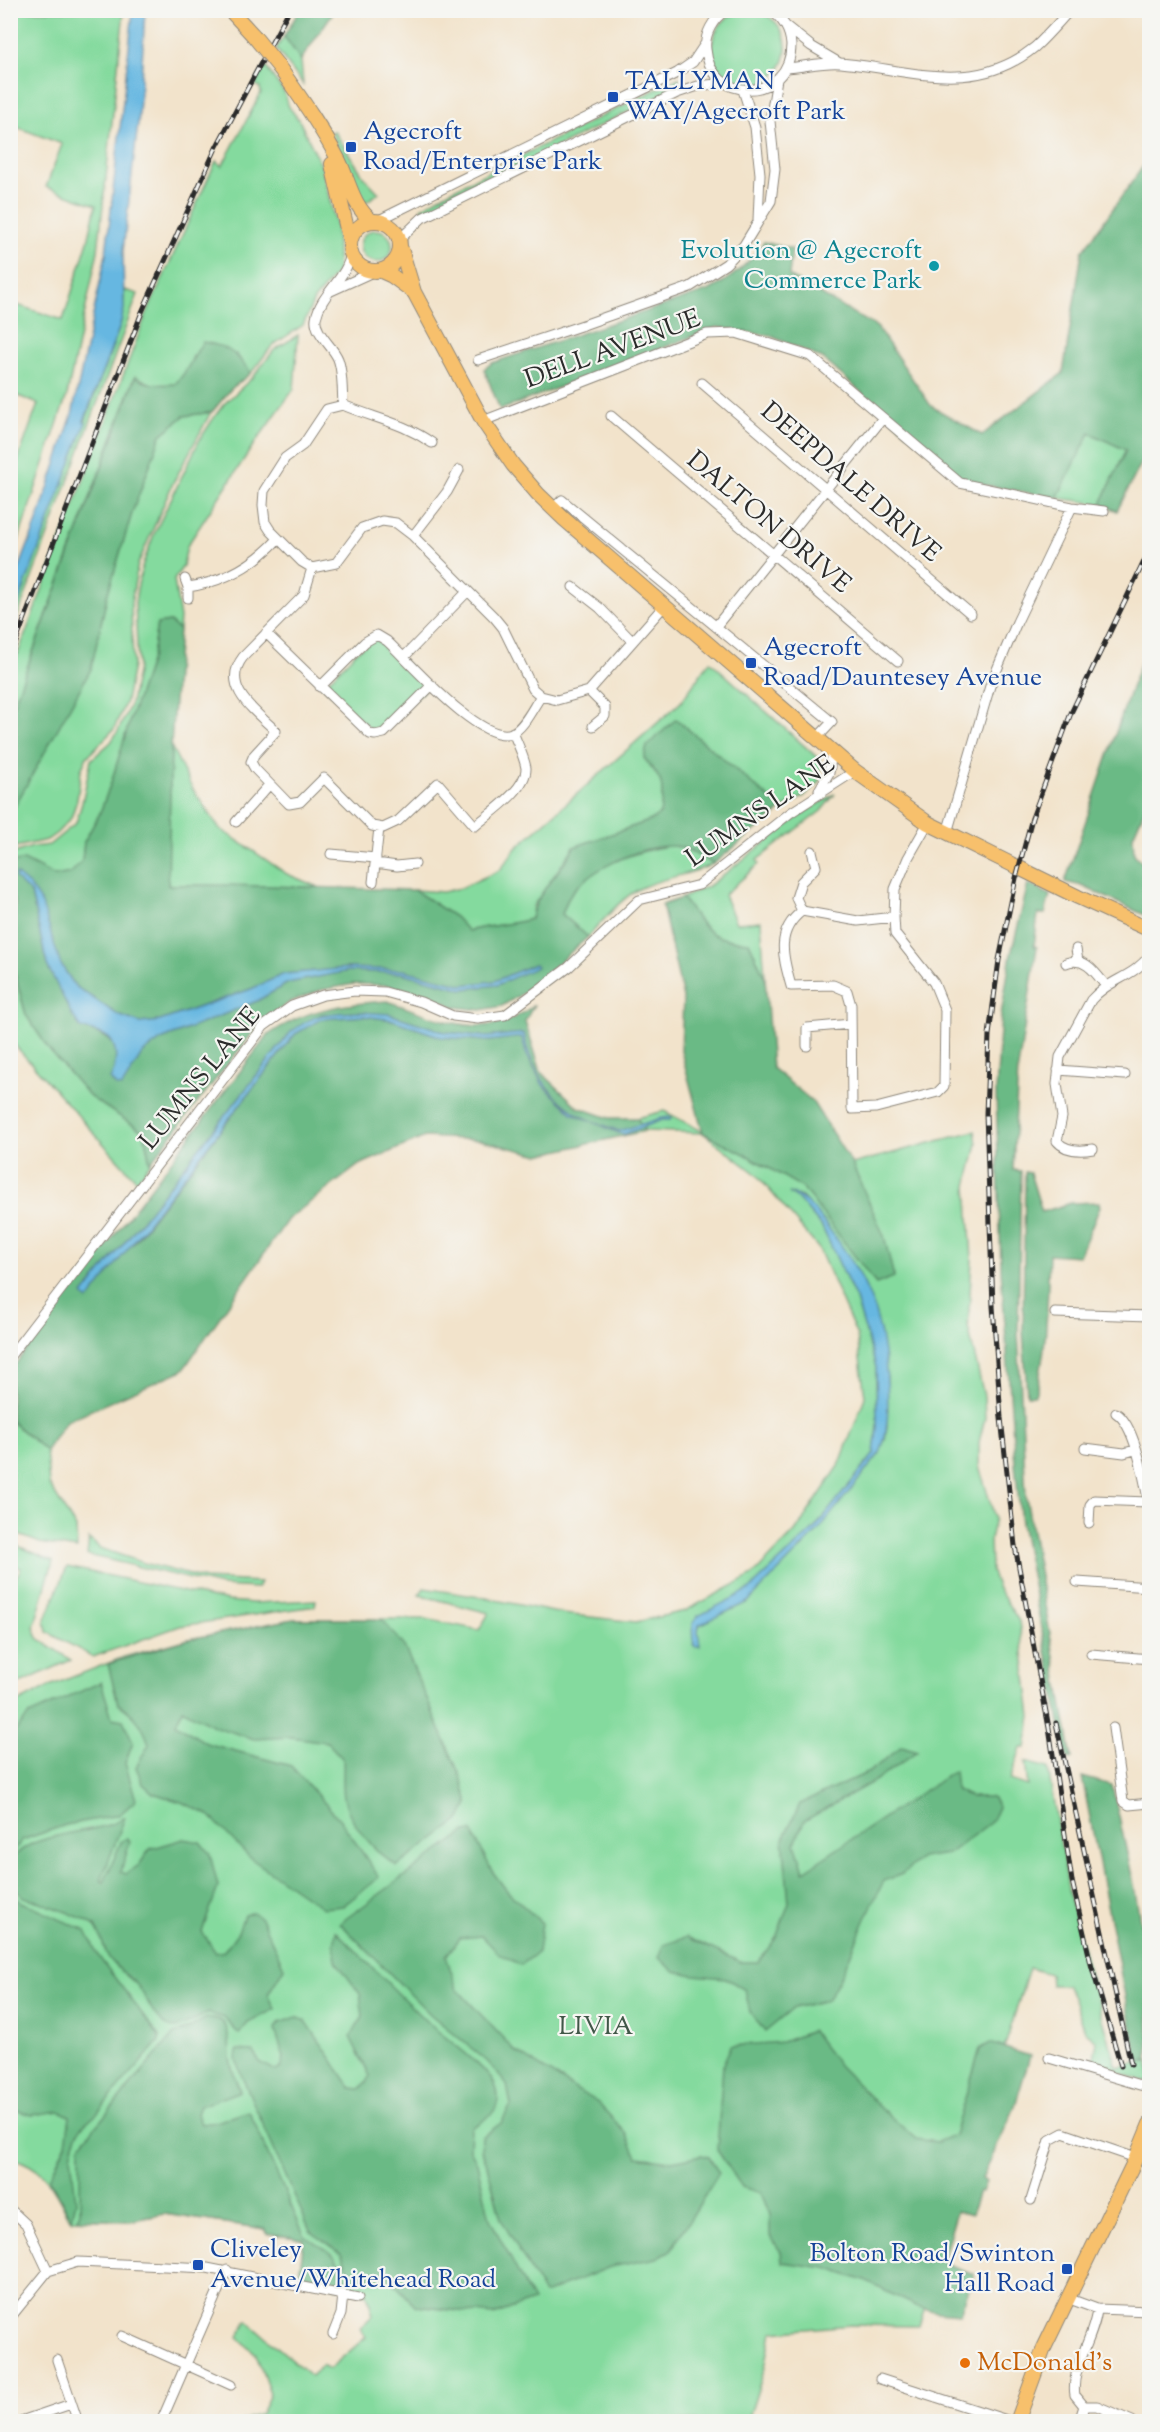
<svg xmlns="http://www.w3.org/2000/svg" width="1160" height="2432" font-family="'Sorts Mill Goudy',serif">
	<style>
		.green { fill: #84da9e; stroke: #588264; stroke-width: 1.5; fill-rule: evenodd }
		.forest { fill: #6bba85; stroke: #4b7258; stroke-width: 1.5; fill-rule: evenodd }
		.water { fill: #66b7e1; stroke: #487186; stroke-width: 1.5 }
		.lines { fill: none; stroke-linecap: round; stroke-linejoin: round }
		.street-casing { stroke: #8e877b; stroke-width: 11 }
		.primary-casing { stroke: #8e877b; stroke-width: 16 }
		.street { stroke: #fff; stroke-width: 9 }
		.primary { stroke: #f7c06c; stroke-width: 14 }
		.rail-casing { stroke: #2b2b2b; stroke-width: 5 }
		.rail { stroke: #f6f6f2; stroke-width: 3; stroke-dasharray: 9; stroke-linecap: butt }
		.primary-bridge-casing { stroke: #8e877b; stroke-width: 16; stroke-linecap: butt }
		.primary-bridge { stroke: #f7c06c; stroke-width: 14 }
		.transit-dot { fill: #1a4fb4; stroke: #f6f6f2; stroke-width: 2 }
		.culture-dot { fill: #0f9aa8; stroke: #f6f6f2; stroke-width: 2 }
		.food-dot { fill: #e8710a; stroke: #f6f6f2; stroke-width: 2 }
		.labels { text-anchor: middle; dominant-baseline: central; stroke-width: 4.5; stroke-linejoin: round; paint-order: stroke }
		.transit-label { font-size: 26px; fill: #164399; stroke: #f6f6f2; text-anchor: start }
		.culture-label { font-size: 26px; fill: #0d838f; stroke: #f6f6f2; text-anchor: end }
		.street-label { font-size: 26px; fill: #2b2b2b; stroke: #f6f6f2 }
		.park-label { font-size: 26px; fill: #415748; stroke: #f6f6f2 }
		.food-label { font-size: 26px; fill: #c56008; stroke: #f6f6f2; text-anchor: start }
	</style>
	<rect width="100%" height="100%" fill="#f6f6f2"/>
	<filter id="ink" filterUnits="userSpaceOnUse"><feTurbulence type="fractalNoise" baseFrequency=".0167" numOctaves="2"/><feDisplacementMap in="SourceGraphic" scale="12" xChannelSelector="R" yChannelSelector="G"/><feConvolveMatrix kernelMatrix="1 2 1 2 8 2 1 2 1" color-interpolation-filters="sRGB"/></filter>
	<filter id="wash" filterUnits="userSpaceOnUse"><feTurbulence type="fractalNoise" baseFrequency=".008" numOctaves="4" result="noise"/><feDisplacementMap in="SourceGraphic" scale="24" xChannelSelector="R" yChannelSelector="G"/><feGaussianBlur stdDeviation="1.35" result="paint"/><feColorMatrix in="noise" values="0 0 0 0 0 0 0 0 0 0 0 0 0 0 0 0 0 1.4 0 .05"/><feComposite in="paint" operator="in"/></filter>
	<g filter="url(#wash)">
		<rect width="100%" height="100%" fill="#f2e3cb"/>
		<path class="green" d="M10,11H124L98,251L67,395L11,562V479L38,404L11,393V303L63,320L88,241L96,205L46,187L62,144L11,125Z
			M712 48a37 37 0 1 1 74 0a37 37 0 1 1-74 0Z
			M284,36L301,60L303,84L276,49Z
			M265,66L284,92L289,107L299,120L321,165L336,225L338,271L314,300L303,325L272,346L251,373L236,354L193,356L186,374L175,384L154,385L135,376L11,711V672L146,315L216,161L222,166L261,93L260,88L255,84Z
			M679,78L682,85L423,213L421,208L450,191Z
			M334,131L364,177L379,193L364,203L331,132Z
			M360 246a16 16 0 1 1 32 0a16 16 0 1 1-32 0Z
			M125,290L138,294L11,634V623L120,326Z
			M298,335L294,389L252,447L187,546L183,566L174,580L180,618L179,630L170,622L157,624L152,656L130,720L112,780L100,813L84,842L82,861L72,873L55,876L11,863V854L32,847L49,845L76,823L82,803L91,760L111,742L118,731L131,703L138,667L135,603L137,589L143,564L154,534L200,439L215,416L224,404L253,377L274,350Z
			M211,412L173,483L138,564L131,603L133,666L126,701L114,729L87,757L81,770L77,800L71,818L57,833L47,840L11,848L10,813L91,669L107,596L132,513L161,435L184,416Z
			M1090,433L1126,450L1101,504L1057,498Z
			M378,637L429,685L382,731L375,733L323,686L357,651Z
			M710,661L820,760C822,769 818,775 820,782L803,797L782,809L676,719L644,758C663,781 665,783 660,814L649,821L574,847L533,906L531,919C510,925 489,925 468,931L455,917L414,890L443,892L461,888L500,870L516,848L681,702Z
			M171,746L192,788L219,828L287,874L318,887L167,885Z
			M835,794L821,811L757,860L759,864L724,895L736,923L761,921L765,978L749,942C707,940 706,929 682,898L710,885L801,815Z
			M673,845L698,855L713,864C691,875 665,877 643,887C621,897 604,920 588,937L562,914C565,907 567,898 572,892C597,863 637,851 673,845Z
			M10,959L26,1015L50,1051L90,1097L144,1132L150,1163L137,1181L11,1041Z
			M664,1111L745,1154L803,1188L876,1283L894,1276L852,1164L975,1131L977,1144L967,1186L972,1259L968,1327L984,1396L985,1418L979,1442V1466L995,1518L990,1539L991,1569L997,1587L1019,1621L1031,1716L1026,1748H1021L1010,1780L1028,1786L1025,1762L1048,1768L1069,1894L1086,1961L1117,2067L1149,2060L1150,2080L1147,2082L1093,2064L1097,2041L1085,2031L1074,1999L1066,1985H1051L1050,1974L1029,1968L919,2326L851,2325L772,2332L765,2367L748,2421H241L261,2414L270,2394L256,2354L238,2337L247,2321L311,2376L322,2365L329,2369L366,2337L360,2328L373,2315L367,2294L299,2278L304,2239L266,2233V2229L164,2214L130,2221L70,2219C54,2189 46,2167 11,2158V1706L52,1685L124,1657L189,1639L294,1619H426L479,1630L489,1613L419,1595L424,1588L486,1598L563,1614L636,1622L685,1611L753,1575L795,1532L839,1466L865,1397L857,1336L819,1249L756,1174L703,1133L645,1131L637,1118ZM789,1193L802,1197L823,1220L860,1275L887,1377V1426L885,1440L816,1533L748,1602L699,1625L698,1631V1617L749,1590L814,1529L874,1454L877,1427L876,1367L856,1299L822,1227L799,1200Z
			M10,1421L46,1451L49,1484L76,1528L77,1549L40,1543L11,1532Z
			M89,1539L100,1548L144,1563L205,1579L260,1582L257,1588L221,1586L87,1555Z
			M11,1543L53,1561L34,1627L38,1638L71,1660L11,1687V1587L21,1568L11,1563Z
			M67,1567L228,1601L254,1603L316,1600L315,1606L180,1626L93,1657L47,1632L45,1621Z"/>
		<path class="forest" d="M299,11H334L301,60L284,36Z
			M1149,158V448L1117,511L1101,504L1126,450L1090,433L1057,498L963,481L823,359L771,336L717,327L500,410L484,369L492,363L710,290C732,278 750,263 764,242L792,249L789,276L877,327L931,406L982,435L1063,373L1082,252Z
			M203,342C228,346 236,353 251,373L231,389L212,412L184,416L161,435L132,513L107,596L91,669L11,813V711L136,376C146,386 161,385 175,384C188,372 192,357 203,342Z
			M170,622L179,630L171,746L168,885H227L414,890L455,917L468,931C489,925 510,925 531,919C537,890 561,873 574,847L649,821L660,814C665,783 663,781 644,758L647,746L676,719L782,809L713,864C702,857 685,845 671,846C640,846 592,869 572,892C567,898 565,907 562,914L588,937L525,992L502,1006L481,1010L455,1007L426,994L386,985L354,984L321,990L290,1002L260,1023L150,1163L144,1132L90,1097L50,1051L26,1015L11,959L15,902L11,897L10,863L24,860L55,876L71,873L82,861L84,842L100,813L112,780L130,720L152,656L157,624ZM31,893L60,963L75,986L118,1015L140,1023L160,1021L251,989L284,974L348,968L403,970L463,985L495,981L535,964L497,985L463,989L402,973L348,971L288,983L257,1001L161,1040L113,1073C123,1040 107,1036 81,1028L47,965Z
			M1149,642V799L1133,836L1134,854L1149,870V917L1082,886L1065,882L1131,688Z
			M1028,884L1050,895L1045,914H1038L1034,946L1037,947L1018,1068L1013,1170L1021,1171L1018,1331L1026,1497L1072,1759L1067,1758L1021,1524L1015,1464L1001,1270L996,1091L1001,1015L1011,954Z
			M682,898C706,929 707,940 749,942L765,978L772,1068L812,1101L852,1164L884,1236L894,1277L876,1284L803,1188L745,1154L703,1133L681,1051L683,998L662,905Z
			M387,1001C439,1018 485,1045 534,1005L525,1021L541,1072L578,1107L609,1118H637L645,1131L539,1155L480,1140L425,1137L359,1165L288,1219L183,1370L66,1421L46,1451L11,1421L10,1371L268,1035C304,1009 343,1004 387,1001ZM322,1014H389L445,1032L487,1037L524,1033L525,1036L489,1041L441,1037L393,1020L364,1016L321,1019L295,1034L136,1240L83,1295L291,1032Z
			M1025,1172L1030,1173L1042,1212L1071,1203L1099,1202L1100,1207L1079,1256L1049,1254C1047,1302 1048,1349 1035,1395H1027L1023,1331Z
			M294,1619H381L403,1644L462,1780L468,1804L461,1819L397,1866C377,1855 347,1820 344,1797C342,1785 344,1771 343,1759L327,1742L291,1737L254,1739L216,1727L182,1709L176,1724L206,1743L291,1766L341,1821L379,1877L343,1906L323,1908L250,1858L209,1815L184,1803L153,1793L143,1784L136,1767L149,1744C143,1725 134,1714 118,1704L108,1664L189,1639Z
			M101,1682L112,1718L123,1720L133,1742L125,1763L136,1800L119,1815L66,1825L22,1840L11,1855V1736L29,1715Z
			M902,1746L917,1751L881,1777L804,1821L795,1843L804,1871L954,1771L956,1790L971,1797H992L998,1807L991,1822L948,1854L921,1858L902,1874L884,1881C862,1920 851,1963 827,2000L794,2008L765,2032L750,2012L745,1990L726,1978L694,1975L674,1971L658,1957L663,1945L687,1937L740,1962H758L776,1938L789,1903L783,1839L800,1804L869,1772Z
			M1082,1777L1112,1785L1134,1885L1142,1933L1149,1932V2060L1138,2062Z
			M125,1817L101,1881L104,1882L121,1842L127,1838L130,1841L121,1872L126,1874L139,1865L150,1849L184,1839L200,1842L210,1854L218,1887L202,1932L216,1953L224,1951L238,1932L244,1915L253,1912L261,1918L284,1968L268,1994L275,2009L248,2023L239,2034L224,2018L209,2013C199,2016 186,2027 176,2028C156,2029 147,1996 137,1985C128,1976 117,1969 110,1959C102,1949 103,1936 95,1926C78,1915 58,1909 40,1902C35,1900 27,1899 22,1896C15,1890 10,1880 10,1872C10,1828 102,1837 125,1817Z
			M472,1831L492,1871L508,1892L542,1923L538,1952L521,1965L499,1954L482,1936L460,1938L446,1956L457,1989L515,2051L598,2103L626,2133L637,2157L672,2161L702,2155L709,2157L719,2173L671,2250L657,2258L610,2267L544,2294L501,2219L486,2161L481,2150L482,2137L501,2123L511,2105L507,2085L488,2062L430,2014L340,1923L465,1832Z
			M11,1894L19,1901L86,1931L99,1957L159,2036V2041L97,2113L81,2127L74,2143L71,2156L76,2201L72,2219L49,2179L66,2144L70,2116L59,2111L32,2115L11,2109Z
			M336,1931C367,1962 397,1993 428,2023C445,2038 492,2070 497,2090C502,2112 487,2118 471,2128L470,2149L477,2163L490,2219L533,2301L493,2315L416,2306L389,2278L371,2276L359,2281L352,2276L341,2253L310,2231L242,2077L236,2060L237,2050L252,2051L260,2062L276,2071L281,2068L284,2058L275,2029L279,2023L297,2017L306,2021L351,2088L360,2089L367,2083L370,2076L350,2037L363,2017L360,1994L336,1961L334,1945Z
			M204,2019C236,2012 227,2048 231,2064C233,2073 237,2082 240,2091L200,2106L197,2114L201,2124L216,2122L249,2111L304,2235C313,2243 324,2246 332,2254C340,2262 344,2274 349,2284L361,2290V2292L299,2278L304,2239L266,2233V2229L164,2214L129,2221L78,2219L80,2211V2145L174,2034L187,2030Z
			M812,2031L839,2066L882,2109L916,2139L937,2142L954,2135L980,2049L990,2043L1030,2056L1014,2109L982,2179L986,2181L982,2193L979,2192L971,2215L957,2211L942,2262L974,2274L960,2314L937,2312L916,2306L865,2281L826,2268L782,2262L781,2252L770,2236V2215L761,2193L742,2187L717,2150L723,2065L731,2046L782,2042Z"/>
		<path class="water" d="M133,11H145L139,115L123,251L124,309L120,326L84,421L86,422L11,623V590L38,519L72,415L106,254Z
			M16,874L30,886L42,904L60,963L75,986L118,1015L140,1023L160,1021L251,989L284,974L348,968L403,970L463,985L495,981L535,964L537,967L497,985L463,989L402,973L348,971L288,983L257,1001L161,1040L142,1054L122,1087L116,1086L110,1079C117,1066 120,1043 104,1035C98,1032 88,1030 81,1028L72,1015L47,965L31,893L15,878Z
			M359,1012L389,1014L445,1032L487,1037L524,1033C528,1063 545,1091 572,1110C585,1120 604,1125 619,1131L661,1118L671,1117L670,1120H662L625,1134L619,1133L572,1113L543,1085L526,1053L522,1037L489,1041L441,1037L393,1020L364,1016L321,1019L295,1034L88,1300L83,1295L291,1032C317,1012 327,1013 359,1012Z
			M789,1193C806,1197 816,1211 826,1225C843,1246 859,1270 869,1295C885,1333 896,1415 880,1453L816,1533L748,1602L699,1625L698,1631L700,1646H694L693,1623L698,1616L749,1590L814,1529L874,1454L877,1427L876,1367L856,1299L822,1227L799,1200Z"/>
	</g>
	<g filter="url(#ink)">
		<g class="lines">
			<g class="street-casing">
				<path id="street" d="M726,10C713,19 704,34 706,49C710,105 791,102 791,45C790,30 782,18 770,10
					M786,26L811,46L838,62
					M786,68C803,67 825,61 841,63C909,69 974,97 1035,47C1047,36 1058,23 1070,10
					M743,90L755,127L760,174L758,220
					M377,221L677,73L693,62L705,44
					M400,239L422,218L677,93L698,86L725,83
					M351,253C347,279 321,293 316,318C314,333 333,346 338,359C343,372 342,391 343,405L327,409L303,445L285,458L264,491L263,505L265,522L270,530L302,562L312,568L336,563L362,528L382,521L396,523L413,536L494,617L503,628L533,689L541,696L557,700L589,691L664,606
					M331,291L375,271
					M478,360L586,324L690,287L726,264L744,245L771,201L775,169L770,121L777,79
					M702,383L971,614
					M343,405C376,419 402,422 432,443
					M611,416L898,661
					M483,421L707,334L736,333L810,356L960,483L1072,507L1104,511
					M553,509L562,500L832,722L818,737
					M413,536L447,492L459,470
					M312,568L304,595L243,657C220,687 255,711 276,731L254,755L251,762L255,769L286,801L289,804L300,802L324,778L372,826L383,828L398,821L438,783L475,826C490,813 527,789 526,768C524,756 517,743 513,732
					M185,579L188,587V598
					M188,587C223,582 254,565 278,539
					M573,587L600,608L632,641
					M717,625L883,418
					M266,633L370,734L375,735L384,733L432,685
					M404,657L468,591
					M320,687L365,642L377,635L387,641C409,661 481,745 512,733C524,728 533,707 541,696
					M589,691L605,707V716L593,726
					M819,790L829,773L832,750
					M236,822L269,785
					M947,833L990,686L1017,622L1072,507
					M812,851L816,867L801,882L796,898L802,911L858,921L894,917
					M331,854L376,858
					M376,863L397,866L415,864
					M373,882L379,828
					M802,911C775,932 783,957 791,986L833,985L847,991L851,1005L852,1109L876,1108L938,1092L944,1086L945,1010L934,983L895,934L894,917L895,889L908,858L928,823
					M1076,949L1078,961
					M1066,963C1085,956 1095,972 1106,986
					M807,1046V1028L851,1024
					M1058,1070L1125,1075
					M1093,1149C1081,1151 1065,1151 1057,1141L1062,1117L1057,1084L1060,1057L1091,1000C1109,979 1133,978 1150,955
					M1055,1313L1150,1316
					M10,1356L264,1026L292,1006L323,995L355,991L385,992L421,1002L453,1016L478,1019L505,1015L569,967L639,900L699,885L790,813L855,771
					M1116,1413C1136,1425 1145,1485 1150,1509
					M1085,1448L1124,1453L1135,1450
					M1089,1523L1090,1505L1094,1500L1148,1502
					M1077,1582L1150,1587
					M1091,1654L1150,1659
					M1113,1728L1123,1801L1129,1805L1150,1803
					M1049,2058L1150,2088
					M1031,2200L1050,2140L1063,2133L1136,2158
					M10,2209L26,2224L48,2271
					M343,2295L358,2298
					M1067,2298L1097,2309L1150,2311
					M10,2318L48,2271L78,2262L207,2268L343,2295L341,2314L333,2334
					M122,2336L231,2385
					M57,2360L78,2422
					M880,2379L1013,2422
					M1084,2406H1097L1132,2421
					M24,2420L71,2404
					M161,2422L227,2270
					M1079,2422L1084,2406L1075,2395C1070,2368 1095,2337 1097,2309"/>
			</g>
			<g class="primary-casing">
				<path id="primary" d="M230,10L253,35
					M279,67C300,97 322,128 339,161C349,181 353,207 372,221
					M332,164L350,242
					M350 246a25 25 0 1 1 50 0a25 25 0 1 1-50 0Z
					M401,249L414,292L483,421L513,465L538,494L564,519L855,771L928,823L1078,897L1150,930
					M381,271L392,276L414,292
					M1017,2422L1044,2348L1136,2158L1150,2124"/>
			</g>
			<use href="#street" class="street"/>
			<use href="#primary" class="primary"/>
			<g class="rail-casing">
				<path id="rail" d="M10,657L142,312L216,148L289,10
					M1056,1723L1131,2064
					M1121,2066L1091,1964L1072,1881L1049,1728L1015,1546L1001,1418L993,1306L986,1114L989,1035L999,960L1016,878L1032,818L1071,713L1150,549"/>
			</g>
			<use href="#rail" class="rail"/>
			<g class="primary-bridge-casing">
				<path id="primary-bridge" d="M253,35L279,67"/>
			</g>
			<use href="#primary-bridge" class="primary-bridge"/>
		</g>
	</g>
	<g class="transit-dot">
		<rect x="607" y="91" width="12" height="12" rx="3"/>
		<rect x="345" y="141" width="12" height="12" rx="3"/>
		<rect x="745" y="657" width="12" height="12" rx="3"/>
		<rect x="192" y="2259" width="12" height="12" rx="3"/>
		<rect x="1061" y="2263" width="12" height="12" rx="3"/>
	</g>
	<circle class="culture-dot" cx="934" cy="266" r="6"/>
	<circle class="food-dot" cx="965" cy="2363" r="6"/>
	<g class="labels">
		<g class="transit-label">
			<text x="625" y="82">TALLYMAN<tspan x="625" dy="30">WAY/Agecroft Park</tspan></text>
			<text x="363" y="132">Agecroft<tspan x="363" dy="30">Road/Enterprise Park</tspan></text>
			<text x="763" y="648">Agecroft<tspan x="763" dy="30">Road/Dauntesey Avenue</tspan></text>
			<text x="210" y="2250">Cliveley<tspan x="210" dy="30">Avenue/Whitehead Road</tspan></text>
			<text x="1055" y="2254" text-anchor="end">Bolton Road/Swinton<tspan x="1055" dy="30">Hall Road</tspan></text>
		</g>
		<g class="culture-label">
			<text x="922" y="251">Evolution @ Agecroft<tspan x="922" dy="30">Commerce Park</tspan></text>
		</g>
		<g class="street-label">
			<text transform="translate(613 350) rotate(-20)">DELL AVENUE</text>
			<text transform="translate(850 483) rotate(41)">DEEPDALE DRIVE</text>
			<text transform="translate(768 523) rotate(40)">DALTON DRIVE</text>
			<text transform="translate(761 812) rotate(-35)">LUMNS LANE</text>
			<text transform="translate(201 1079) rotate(-51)">LUMNS LANE</text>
		</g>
		<g class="park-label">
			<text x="596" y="2027">LIVIA</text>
		</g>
		<g class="food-label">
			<text x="977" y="2363">McDonald's</text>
		</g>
	</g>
	<rect width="1160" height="2432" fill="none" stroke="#f6f6f2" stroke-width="36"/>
</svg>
